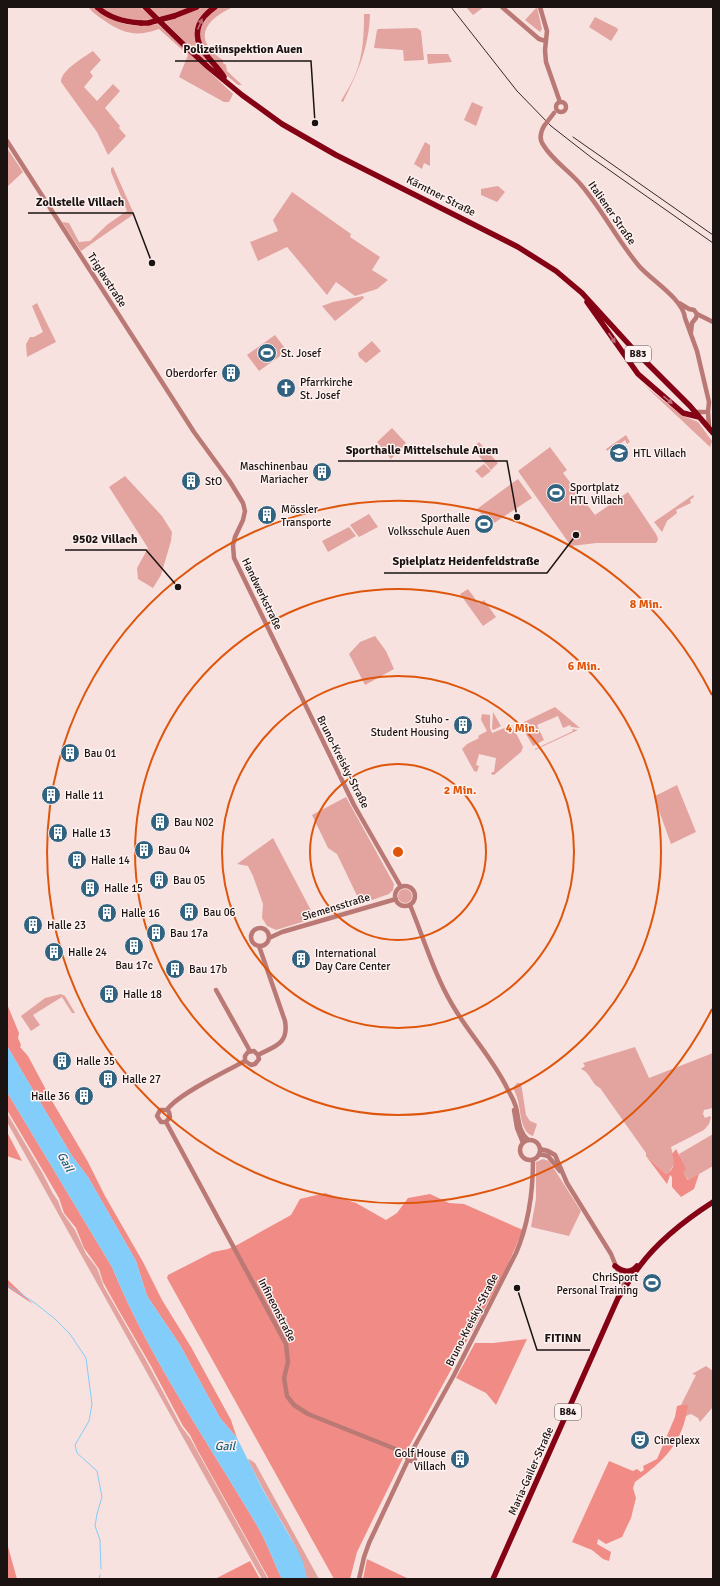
<svg xmlns="http://www.w3.org/2000/svg" width="720" height="1586" font-family="Signika,sans-serif">
	<style>
		.green { fill: #e3a49f }
		.forest { fill: #f08c85 }
		.water { fill: #83cdfb }
		.lines { fill: none; stroke-linecap: round; stroke-linejoin: round }
		.stream { stroke: #83cdfb; stroke-width: 1 }
		.tertiary { stroke: #ba7974; stroke-width: 4.5 }
		.primary { stroke: #850214; stroke-width: 5.5 }
		.rail { stroke: #332a29; stroke-width: 1 }
		.tertiary-bridge { stroke: #ba7974; stroke-width: 4.5 }
		.primary-bridge { stroke: #850214; stroke-width: 5.5 }
		.oneway { fill: #bb6e77 }
		.ring { fill: none; stroke: #de560c; stroke-width: 2 }
		.labels { text-anchor: middle; dominant-baseline: central; stroke-width: 3; stroke-linejoin: round; paint-order: stroke }
		.shield { fill: #fef2f0; stroke: #5e5655; stroke-width: 1 }
		.shield-label { font-size: 10px; font-weight: bold; fill: #1a1312 }
		.street-label { font-size: 11px; fill: #1a1312; stroke: #fef2f0 }
		.poi-label { font-size: 11px; fill: #1a1312; stroke: #fef2f0; text-anchor: start }
		.water-label { font-size: 12px; font-style: italic; fill: #145e84; stroke: #fef2f0 }
		.centre { fill: #de560c; stroke: #fef2f0; stroke-width: 2 }
		.ring-label { font-size: 12px; text-anchor: middle; font-weight: bold; fill: #de560c; stroke: #fef2f0; stroke-width: 3; stroke-linejoin: round; paint-order: stroke }
		.leader { fill: none; stroke: #1a1312; stroke-width: 1.5 }
		.callout-dot { fill: #1a1312; stroke: #fef2f0; stroke-width: 1.5 }
		.callout-label { font-size: 12px; text-anchor: middle; font-weight: bold; fill: #1a1312; stroke: #fef2f0; stroke-width: 3; stroke-linejoin: round; paint-order: stroke }
	</style>
	<rect width="100%" height="100%" fill="#f7e2e0"/>
	<path class="green" d="M88,7C96,7 101,13 107,17C123,26 141,27 158,24L231,92L233,94L229,102H224L179,77L188,55L159,29C137,37 124,34 105,21C99,17 93,13 88,7Z
		M101,7H140L154,19C134,22 118,19 101,7Z
		M149,7H190L161,18Z
		M204,7H212L196,34L212,66L197,54L165,22Z
		M219,7H233C204,20 192,40 223,60V63L226,65L227,71L242,85H238C213,64 178,33 219,7Z
		M466,7H484L473,15Z
		M537,7L542,29L540,32L525,20Z
		M364,14H370C369,47 358,72 343,102L341,101C346,92 352,83 356,73C363,55 364,34 364,14Z
		M595,17L617,28L618,30L611,41L589,27Z
		M417,28L421,31L424,60L404,61L403,50L374,48L377,30L378,29Z
		M93,51L101,60L90,72L93,76L84,87L97,101L113,84L120,91L105,108L120,126L119,128L126,136L108,155L97,132L61,82C61,70 83,58 93,51Z
		M427,54H448L452,62L428,64Z
		M472,102L483,107L476,126L464,120Z
		M425,142L430,145V166L424,163L422,169L414,164Z
		M7,148L23,172L7,187Z
		M113,167L134,214L81,251L62,222L69,223L79,242L90,241L108,224L127,211L111,172V168Z
		M498,186L505,192L497,202L481,195V189Z
		M292,192L351,234L350,237L380,257L372,270L388,280L377,289L355,296L336,282L327,295L287,247L258,261L250,242L278,231L273,220Z
		M363,296L364,298L335,321L322,306L333,302Z
		M37,303L56,342L27,357L26,344L30,337H34L43,332L32,306Z
		M275,335L287,351L259,371L247,355Z
		M372,341L381,351L366,363L359,357L358,353Z
		M643,384L681,415L698,422L712,441L710,447Z
		M392,428L406,443L391,459L377,442Z
		M626,435L630,442L627,444L625,440L619,445L618,443H616L617,447L613,449L612,447L607,451L606,449Z
		M479,442L498,463L491,470L472,448Z
		M550,447L567,470L563,473L595,515L628,492L656,534C658,538 659,540 656,543H597L571,546L518,471Z
		M484,464L491,471L482,478L475,471Z
		M125,476L162,516L172,532L171,541L161,575L153,588L138,579L137,568L148,548L109,487Z
		M518,479L532,498L491,525L477,509Z
		M693,495L694,497L690,500L691,503L676,510L677,513L667,521L662,532L654,522Z
		M369,514L378,527L359,537L350,525Z
		M349,527L356,536L328,552L322,541Z
		M468,589L479,604L484,600L496,617L483,626L460,594Z
		M375,636L386,651L394,669L365,685L349,654L360,642Z
		M555,707L580,728L571,727L570,725L563,728L558,716L537,725L544,740L533,746L520,724Z
		M493,712L501,726L494,730L492,729Z
		M482,714L490,715V728L492,733L512,725L523,747L521,752L494,775L491,774L492,772H494L496,758L479,754L476,765L479,766L477,772L474,771L462,749L467,744L479,738L478,736L487,731L481,720Z
		M572,729L578,730L535,750V749L573,731Z
		M677,785L696,832L671,844L654,797L657,795Z
		M346,797L394,884L393,890L389,894L361,904L337,854L328,848L312,815Z
		M273,838L315,918L276,930L267,926L262,918L263,904L253,876L248,866L237,864Z
		M398 896a7 7 0 1 1 14 0a7 7 0 1 1-14 0Z
		M61,994L65,996L75,1013H72L62,997L33,1015L40,1025L31,1031L21,1016L45,998Z
		M635,1047L649,1078L713,1053V1108L704,1110L703,1114L705,1118L710,1116L711,1117L709,1124L704,1130L671,1147L675,1163L670,1171L666,1174L646,1156V1153L600,1088C591,1084 591,1073 581,1069L585,1066L583,1063Z
		M517,1083H521L526,1115L530,1121L537,1124L533,1136C520,1132 521,1111 518,1101C517,1096 515,1092 513,1088Z
		M7,1113L43,1174L52,1192L58,1201L62,1212L75,1230L86,1254L97,1268L104,1287L147,1362L181,1426L190,1438L268,1579H262L7,1122Z
		M713,1134V1166L689,1180L682,1172L679,1154Z
		M543,1159L549,1161L581,1211L569,1236L531,1227L536,1199V1162Z
		M706,1366L713,1371V1407L700,1422L698,1418L691,1414L686,1416L687,1406L681,1405L696,1375L692,1374Z
		M249,1459L255,1463L319,1579H307C301,1553 288,1532 274,1509C265,1493 256,1476 248,1460Z"/>
	<path class="forest" d="M7,1004L19,1033L18,1038L21,1045L20,1047L28,1056L52,1101L88,1162L105,1196L143,1262L162,1300L191,1347L231,1420L237,1438L220,1418L180,1345L147,1296L136,1261L88,1177L72,1156L7,1046Z
		M7,1092L112,1267C150,1360 209,1443 259,1529C268,1545 274,1563 282,1579H269L197,1449L190,1435L183,1426L151,1366L118,1309L103,1282L99,1269L84,1248L76,1228L64,1213L59,1198L45,1174L7,1110Z
		M7,1132L22,1161L7,1156Z
		M676,1149L686,1169L683,1172L688,1180L699,1174L694,1189L681,1197L672,1187V1177L670,1175L667,1184L646,1156L666,1174C675,1169 675,1163 672,1154Z
		M325,1193L356,1203L386,1220L397,1213L408,1198L430,1194L449,1203L464,1204L523,1230L505,1271L406,1452L357,1552L350,1579H334L167,1278L168,1275L213,1252L228,1249L237,1245L291,1215L300,1199Z
		M7,1279L10,1282L33,1304L7,1287Z
		M527,1339L496,1405L486,1393L456,1378L475,1343H493Z
		M681,1405H688C683,1443 664,1461 635,1482L633,1488L636,1498L631,1518L622,1537L606,1544L598,1539L597,1544L611,1552L609,1561L603,1559L592,1550L572,1542L609,1461L633,1471L637,1469L641,1472L644,1470L643,1466L657,1459L675,1417L677,1406Z
		M7,1543L17,1579H7Z
		M367,1559L409,1579H363Z
		M250,1561L260,1579H215Z"/>
	<path class="water" d="M7,1046L72,1156L88,1177L136,1261L147,1296L180,1345L220,1418L237,1438L263,1490L297,1549L303,1562L307,1579H282C274,1563 268,1545 259,1529C209,1443 150,1360 112,1267L7,1092Z"/>
	<g class="lines">
		<path class="stream" d="M7,1285L35,1303L55,1319L70,1334L86,1358L92,1404L89,1421L75,1445L77,1453L97,1471L102,1497L97,1514L95,1526L100,1540L101,1569
			M99,1579L100,1575"/>
		<path class="tertiary" d="M502,7L539,39L546,41
			M540,7L547,31L545,50L546,62L560,102
			M556 107a5 5 0 1 1 10 0a5 5 0 1 1-10 0Z
			M544,126C540,133 539,140 544,146C553,161 571,172 582,186C603,211 618,241 639,266C651,280 683,299 685,318L697,351L709,402L708,412L709,427
			M7,141L194,432L229,480L243,503L245,511L243,520L235,537L233,545L234,558L354,805L401,887
			M679,303L689,309L694,310L697,314L713,322
			M691,332L692,323L696,318L697,314
			M695,412H708
			M395 896a10 10 0 1 1 20 0a10 10 0 1 1-20 0Z
			M410,905C424,939 434,974 453,1006C470,1035 494,1060 508,1090C511,1095 514,1101 516,1107C519,1119 518,1131 528,1140
			M251 937a9 9 0 1 1 18 0a9 9 0 1 1-18 0Z
			M269,938L282,932L396,899
			M216,990L250,1051
			M258,1055C275,1046 289,1044 285,1021L259,946
			M245,1061L251,1065L255,1064L259,1059L258,1055
			M245,1061V1056L248,1052L254,1051L258,1055
			M167,1110C176,1095 228,1070 245,1061
			M514,1110L517,1128L523,1143
			M166,1122L286,1344L288,1362L284,1378L287,1396L294,1405L308,1414L408,1454
			M166,1122H161L157,1116L160,1110H167
			M166,1122L170,1117L169,1112L167,1110
			M520 1150a10 10 0 1 1 20 0a10 10 0 1 1-20 0Z
			M540,1149L548,1151L555,1155L567,1183L611,1254L625,1288
			M539,1154L548,1156L560,1171
			M407,1455L412,1451L454,1375L516,1253C529,1223 533,1193 533,1160
			M408,1460L412,1461L415,1459L414,1453L415,1449
			M359,1579L364,1557L369,1543L408,1460L405,1454"/>
		<path class="primary" d="M97,7C109,18 124,22 141,23
			M145,7L183,44L208,67L242,95L282,124L336,155L518,247L556,271L582,293L635,351L690,406L713,433
			M215,7C208,12 202,17 199,25C191,48 214,60 224,77
			M174,16L197,7
			M587,302L638,374L683,413L699,417
			M615,1266C623,1272 630,1274 637,1266
			M493,1579L618,1298C625,1288 631,1277 639,1267C658,1241 685,1220 713,1202"/>
		<path class="rail" d="M451,7L517,91L551,126L592,158L713,243
			M573,137L713,235"/>
		<path class="tertiary-bridge" d="M544,126L554,113"/>
		<path class="primary-bridge" d="M141,23H148L174,16"/>
	</g>
	<defs><path id="oneway-solid" d="M-6-.8H1V-3.2L6.5 0L1 3.2V.8H-6Z"/></defs>
	<g class="oneway">
		<use href="#oneway-solid" transform="translate(200 24) rotate(-67)"/>
		<use href="#oneway-solid" transform="translate(612 338) rotate(56)"/>
		<use href="#oneway-solid" transform="translate(668 400) rotate(40)"/>
	</g>
	<g class="ring">
		<circle cx="398" cy="852" r="88"/>
		<circle cx="398" cy="852" r="176"/>
		<circle cx="398" cy="852" r="263"/>
		<path d="M712 1009A351 351 0 1 1 712 695"/>
	</g>
	<defs>
		<g id="stadium-disc" transform="scale(1)"><circle r="9.5" fill="#316381" stroke="#fef2f0"/><path d="M0-5a6.5 5 0 1 0 0 10a6.5 5 0 1 0 0-10ZM-3.5-1.8h7v3.6h-7Z" fill="#fff"/></g>
		<g id="building-disc" transform="scale(1)"><circle r="9.5" fill="#316381" stroke="#fef2f0"/><path d="M-4-6H4V6H1V3H-1V6H-4ZM-2.5-4.3h1.7v1.8h-1.7ZM.8-4.3h1.7v1.8H.8ZM-2.5-1h1.7V.8h-1.7ZM.8-1h1.7V.8H.8Z" fill="#fff"/></g>
		<g id="church-disc" transform="scale(1)"><circle r="9.5" fill="#316381" stroke="#fef2f0"/><path d="M-1.2-6h2.4v3.5h3.3v2.4h-3.3V6h-2.4V-.1h-3.3v-2.4h3.3Z" fill="#fff"/></g>
		<g id="school-disc" transform="scale(1)"><circle r="9.5" fill="#316381" stroke="#fef2f0"/><path d="M0-5L7-2L0 1L-7-2ZM-4 1L0 2.5L4 1V4Q0 6-4 4Z" fill="#fff"/></g>
		<g id="theatre-disc" transform="scale(1)"><circle r="9.5" fill="#316381" stroke="#fef2f0"/><path d="M-5-5.5Q0-4 5-5.5V0Q5 5 0 6Q-5 5-5 0ZM-3.3-2.5H-1v1.5H-3.3ZM1-2.5H3.3v1.5H1ZM-2.8 1Q0 5.5 2.8 1Z" fill="#fff"/></g>
	</defs>
	<g fill-rule="evenodd">
		<use href="#stadium-disc" x="267" y="353"/>
		<use href="#building-disc" x="231" y="373"/>
		<use href="#church-disc" x="286" y="388"/>
		<use href="#school-disc" x="619" y="453"/>
		<use href="#building-disc" x="322" y="472"/>
		<use href="#building-disc" x="191" y="481"/>
		<use href="#stadium-disc" x="556" y="493"/>
		<use href="#building-disc" x="267" y="515"/>
		<use href="#stadium-disc" x="484" y="524"/>
		<use href="#building-disc" x="463" y="725"/>
		<use href="#building-disc" x="70" y="753"/>
		<use href="#building-disc" x="51" y="795"/>
		<use href="#building-disc" x="160" y="822"/>
		<use href="#building-disc" x="58" y="833"/>
		<use href="#building-disc" x="144" y="850"/>
		<use href="#building-disc" x="77" y="860"/>
		<use href="#building-disc" x="159" y="880"/>
		<use href="#building-disc" x="90" y="888"/>
		<use href="#building-disc" x="189" y="912"/>
		<use href="#building-disc" x="107" y="913"/>
		<use href="#building-disc" x="33" y="925"/>
		<use href="#building-disc" x="156" y="933"/>
		<use href="#building-disc" x="134" y="946"/>
		<use href="#building-disc" x="54" y="952"/>
		<use href="#building-disc" x="301" y="959"/>
		<use href="#building-disc" x="175" y="969"/>
		<use href="#building-disc" x="109" y="994"/>
		<use href="#building-disc" x="62" y="1061"/>
		<use href="#building-disc" x="108" y="1079"/>
		<use href="#building-disc" x="84" y="1096"/>
		<use href="#stadium-disc" x="652" y="1283"/>
		<use href="#theatre-disc" x="640" y="1440"/>
		<use href="#building-disc" x="460" y="1459"/>
	</g>
	<g class="labels">
		<g class="shield">
			<rect x="625" y="346" width="26" height="16" rx="3"/>
			<rect x="555" y="1404" width="26" height="16" rx="3"/>
		</g>
		<g class="shield-label">
			<text x="638" y="354">B83</text>
			<text x="568" y="1412">B84</text>
		</g>
		<g class="street-label">
			<text transform="translate(441 196) rotate(27)">Kärntner Straße</text>
			<text transform="translate(612 213) rotate(55)">Italiener Straße</text>
			<text transform="translate(107 280) rotate(57)">Triglavstraße</text>
			<text transform="translate(262 594) rotate(64)">Handwerkstraße</text>
			<text transform="translate(343 762) rotate(63)">Bruno-Kreisky-Straße</text>
			<text transform="translate(336 907) rotate(-17)">Siemensstraße</text>
			<text transform="translate(277 1310) rotate(63)">Infineonstraße</text>
			<text transform="translate(472 1320) rotate(-63)">Bruno-Kreisky-Straße</text>
			<text transform="translate(531 1471) rotate(-66)">Maria-Gailer-Straße</text>
		</g>
		<g class="poi-label">
			<text x="281" y="353">St. Josef</text>
			<text x="217" y="373" text-anchor="end">Oberdorfer</text>
			<text x="300" y="382">Pfarrkirche<tspan x="300" dy="13">St. Josef</tspan></text>
			<text x="633" y="453">HTL Villach</text>
			<text x="308" y="466" text-anchor="end">Maschinenbau<tspan x="308" dy="13">Mariacher</tspan></text>
			<text x="205" y="481">StO</text>
			<text x="570" y="487">Sportplatz<tspan x="570" dy="13">HTL Villach</tspan></text>
			<text x="281" y="509">Mössler<tspan x="281" dy="13">Transporte</tspan></text>
			<text x="470" y="518" text-anchor="end">Sporthalle<tspan x="470" dy="13">Volksschule Auen</tspan></text>
			<text x="449" y="719" text-anchor="end">Stuho -<tspan x="449" dy="13">Student Housing</tspan></text>
			<text x="84" y="753">Bau 01</text>
			<text x="65" y="795">Halle 11</text>
			<text x="174" y="822">Bau N02</text>
			<text x="72" y="833">Halle 13</text>
			<text x="158" y="850">Bau 04</text>
			<text x="91" y="860">Halle 14</text>
			<text x="173" y="880">Bau 05</text>
			<text x="104" y="888">Halle 15</text>
			<text x="203" y="912">Bau 06</text>
			<text x="121" y="913">Halle 16</text>
			<text x="47" y="925">Halle 23</text>
			<text x="170" y="933">Bau 17a</text>
			<text x="68" y="952">Halle 24</text>
			<text x="315" y="953">International<tspan x="315" dy="13">Day Care Center</tspan></text>
			<text x="134" y="965" text-anchor="middle">Bau 17c</text>
			<text x="189" y="969">Bau 17b</text>
			<text x="123" y="994">Halle 18</text>
			<text x="76" y="1061">Halle 35</text>
			<text x="122" y="1079">Halle 27</text>
			<text x="70" y="1096" text-anchor="end">Halle 36</text>
			<text x="638" y="1277" text-anchor="end">ChriSport<tspan x="638" dy="13">Personal Training</tspan></text>
			<text x="654" y="1440">Cineplexx</text>
			<text x="446" y="1453" text-anchor="end">Golf House<tspan x="446" dy="13">Villach</tspan></text>
		</g>
		<g class="water-label">
			<text transform="translate(65 1162) rotate(61)">Gail</text>
			<text x="225" y="1446">Gail</text>
		</g>
	</g>
	<circle cx="398" cy="852" r="6" class="centre"/>
	<g class="ring-label">
		<text x="646" y="608">8 Min.</text>
		<text x="584" y="670">6 Min.</text>
		<text x="522" y="732">4 Min.</text>
		<text x="460" y="794">2 Min.</text>
	</g>
	<path class="leader" d="M315 123L311 61H175M152 263L133 213H28M517 517L507 461H338M178 587L146 550H65M576 535L547 573H384M517 1288L537 1350H590"/>
	<g class="callout-dot">
		<circle cx="315" cy="123" r="4"/>
		<circle cx="152" cy="263" r="4"/>
		<circle cx="517" cy="517" r="4"/>
		<circle cx="178" cy="587" r="4"/>
		<circle cx="576" cy="535" r="4"/>
		<circle cx="517" cy="1288" r="4"/>
	</g>
	<g class="callout-label">
		<text x="243" y="53">Polizeiinspektion Auen</text>
		<text x="80" y="206">Zollstelle Villach</text>
		<text x="422" y="454">Sporthalle Mittelschule Auen</text>
		<text x="105" y="543">9502 Villach</text>
		<text x="466" y="565">Spielplatz Heidenfeldstraße</text>
		<text x="563" y="1342">FITINN</text>
	</g>
	<rect width="720" height="1586" fill="none" stroke="#1a1312" stroke-width="16"/>
</svg>
